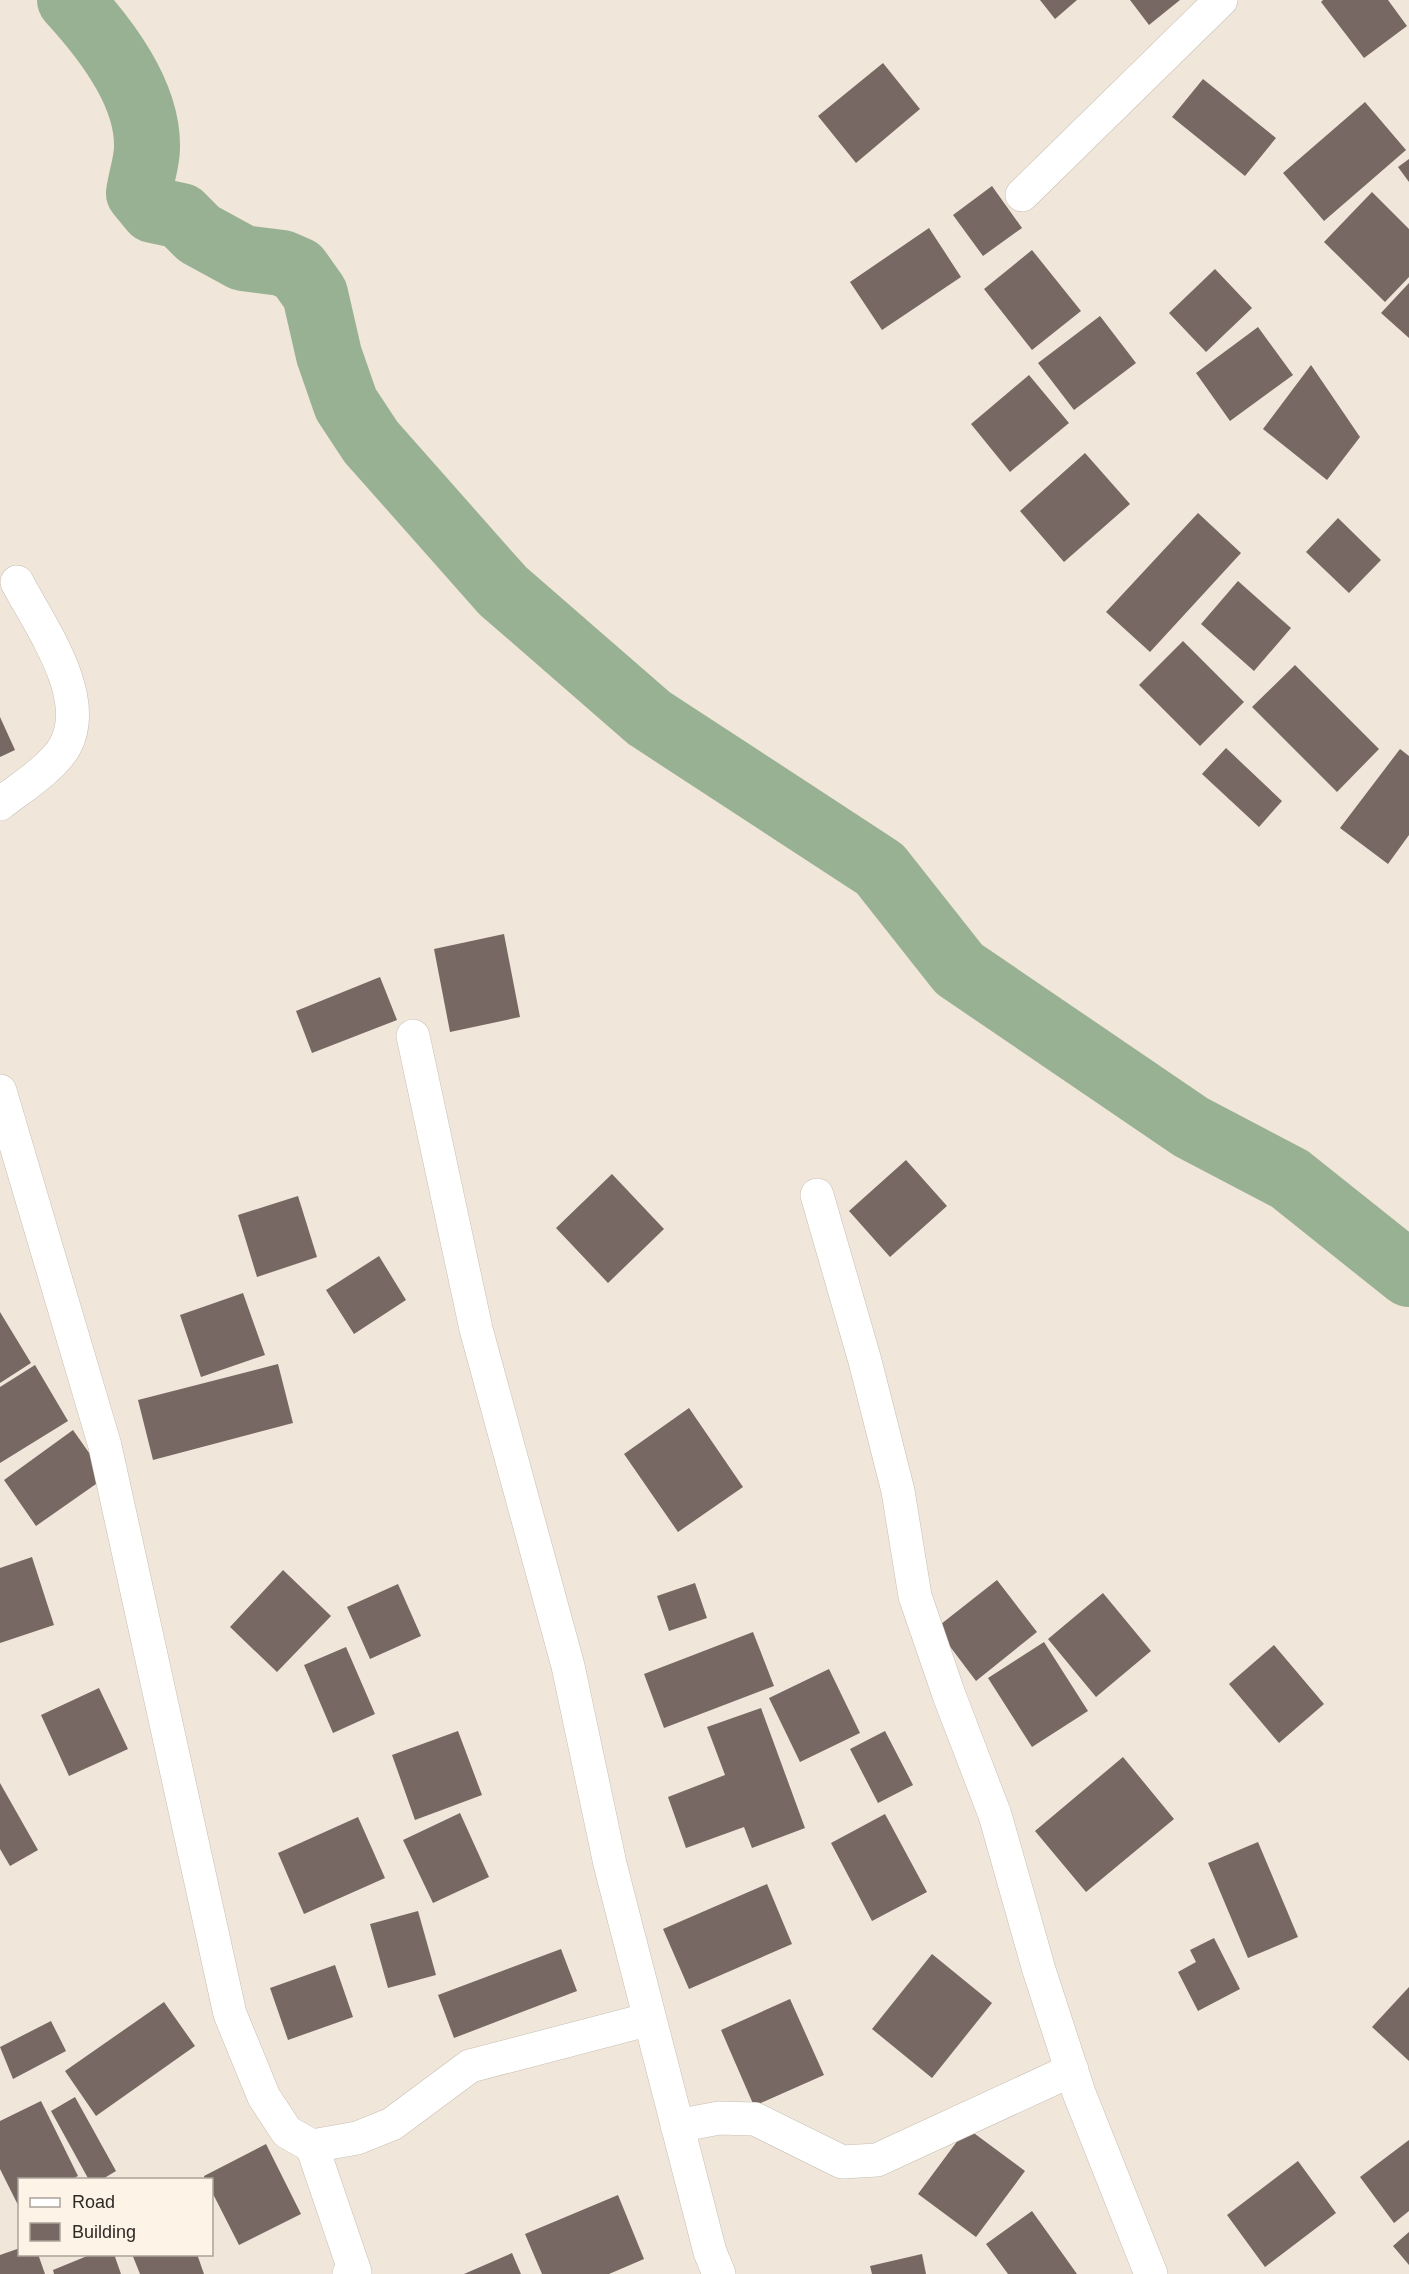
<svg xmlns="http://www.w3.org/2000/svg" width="1409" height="2274" font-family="Arial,sans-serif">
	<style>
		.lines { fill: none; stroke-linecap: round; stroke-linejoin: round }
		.river { stroke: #99b193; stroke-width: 66 }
		.building { fill: #776863 }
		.minor-casing { stroke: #c8bfb2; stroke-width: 34 }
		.minor { stroke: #fff; stroke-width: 33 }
	</style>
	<rect width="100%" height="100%" fill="#f0e6da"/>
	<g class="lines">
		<path class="river" d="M70,0C105,38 148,93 147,147C147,162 141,178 139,193L153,210L181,216L199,234L243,258L282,263L298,270L315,294L329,355L346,404L371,442L503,591L649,718L880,869L959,969L1191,1127L1290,1179L1409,1274"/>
	</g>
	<path class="building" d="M1040,0H1077L1055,19Z
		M1130,0H1180L1149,25Z
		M1323,0H1388L1407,26L1364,58L1321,2Z
		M883,63L920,109L856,163L818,116Z
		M1203,79L1276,138L1245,176L1172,117Z
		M1365,102L1406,150L1324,221L1283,173Z
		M1409,159V182L1398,167Z
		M992,186L1022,228L983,256L953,215Z
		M1372,192L1409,229V277L1385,302L1324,242Z
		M929,228L961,277L882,330L850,282Z
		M1032,250L1081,311L1032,350L984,289Z
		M1215,269L1252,308L1206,352L1169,313Z
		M1409,283V338L1381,313Z
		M1100,316L1136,363L1074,410L1038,363Z
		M1258,327L1293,375L1230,421L1196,373Z
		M1311,365L1360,437L1327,480L1263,429Z
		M1029,375L1069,423L1010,472L971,424Z
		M1085,453L1130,504L1064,562L1020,511Z
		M1198,513L1241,553L1150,652L1106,612Z
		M1338,518L1381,560L1349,593L1306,552Z
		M1238,581L1291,628L1254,671L1201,624Z
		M1183,641L1244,702L1200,746L1139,685Z
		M1295,665L1379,749L1337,792L1252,707Z
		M0,717L15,750L0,757Z
		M1226,748L1282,801L1259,827L1202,774Z
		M1400,749L1409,756V835L1388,864L1340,828Z
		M504,934L520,1017L450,1032L434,949Z
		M380,977L397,1020L312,1053L296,1011Z
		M906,1160L947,1206L890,1257L849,1211Z
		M612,1174L664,1229L608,1283L556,1228Z
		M298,1196L317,1257L257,1277L238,1215Z
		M379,1256L406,1300L354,1334L326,1290Z
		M243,1293L265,1355L201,1377L180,1315Z
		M0,1312L31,1363L0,1383Z
		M278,1364L293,1423L153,1460L138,1400Z
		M35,1365L68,1421L0,1463V1387Z
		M689,1408L743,1487L678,1532L624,1454Z
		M73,1430L106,1477L36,1526L4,1480Z
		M32,1557L54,1625L0,1643V1568Z
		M283,1570L331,1616L277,1672L230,1627Z
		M997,1580L1037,1632L976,1681L936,1628Z
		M695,1583L707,1618L669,1631L657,1596Z
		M398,1584L421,1636L370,1659L347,1607Z
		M1103,1593L1151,1651L1096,1697L1048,1639Z
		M753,1632L774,1686L664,1728L644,1674Z
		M1044,1642L1088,1711L1032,1747L988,1678Z
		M1274,1645L1324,1704L1279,1743L1229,1684Z
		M346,1647L375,1714L333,1733L304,1665Z
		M829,1669L860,1733L800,1762L769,1698Z
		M99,1688L128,1749L69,1776L41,1715Z
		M761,1708L805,1828L752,1848L744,1827L686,1848L668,1797L725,1775L707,1727Z
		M458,1731L482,1795L415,1820L392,1755Z
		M885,1731L913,1785L878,1803L850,1749Z
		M1123,1757L1174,1819L1086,1892L1035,1831Z
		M0,1783L38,1850L10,1866L0,1849Z
		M460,1813L489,1877L433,1903L403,1840Z
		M885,1814L927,1892L872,1921L831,1843Z
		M358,1817L385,1878L304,1914L278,1853Z
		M1258,1842L1298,1937L1248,1958L1208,1863Z
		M767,1884L792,1944L689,1989L663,1929Z
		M418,1911L436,1975L388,1988L370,1924Z
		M1214,1938L1240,1989L1198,2011L1178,1972L1196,1962L1190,1950Z
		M561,1949L577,1991L454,2038L438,1995Z
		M932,1954L992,2003L932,2078L872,2029Z
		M335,1965L353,2017L288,2040L270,1988Z
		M1409,1987V2061L1372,2027Z
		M790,1999L824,2075L754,2106L721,2030Z
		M164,2002L195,2046L96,2116L65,2071Z
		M51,2021L66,2051L13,2079L0,2047Z
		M75,2097L116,2171L101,2180H89L51,2111Z
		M41,2101L78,2176L70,2180H20L18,2205L0,2169V2121Z
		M967,2128L1025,2171L976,2237L918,2194Z
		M1409,2140V2211L1394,2223L1360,2177Z
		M266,2144L301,2214L239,2245L212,2192V2180H205L204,2176Z
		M1298,2161L1336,2213L1265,2267L1227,2215Z
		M618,2195L644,2259L609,2274H542L525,2234Z
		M1032,2211L1077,2274H1008L986,2244Z
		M1409,2232V2265L1393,2246Z
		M20,2248V2254H38L45,2274H0V2255Z
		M512,2253L521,2274H464Z
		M92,2254H114L121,2274H54L53,2270Z
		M132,2254H197L204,2274H140Z
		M922,2254L926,2274H872L870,2266Z"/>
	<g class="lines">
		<g class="minor-casing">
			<path id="minor" d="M1022,195L1221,0
				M0,804C19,789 54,767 65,746C92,697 40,626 17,582
				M413,1036L476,1329L568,1666L610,1864L710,2252L719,2274
				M0,1091L105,1446L230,2014L264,2097L287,2132L312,2146L357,2138L392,2124L470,2066L650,2019
				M817,1195L865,1361L898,1491L915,1596L949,1695L995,1815L1039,1970L1079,2093L1151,2274
				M677,2126L719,2118L755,2119L842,2162L877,2160L1072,2070
				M312,2146L355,2272L349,2274"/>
		</g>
		<use href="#minor" class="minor"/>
	</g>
	<rect x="18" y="2178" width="195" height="78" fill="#fef3e7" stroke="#aba399" stroke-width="1.5"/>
	<rect x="30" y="2198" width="30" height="9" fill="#ffffff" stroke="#aba399" stroke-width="1.5"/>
	<text x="72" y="2208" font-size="18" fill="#2e2a25">Road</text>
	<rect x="30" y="2223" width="30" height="18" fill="#776863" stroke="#aba399" stroke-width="1.5"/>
	<text x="72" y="2238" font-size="18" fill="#2e2a25">Building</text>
</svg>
